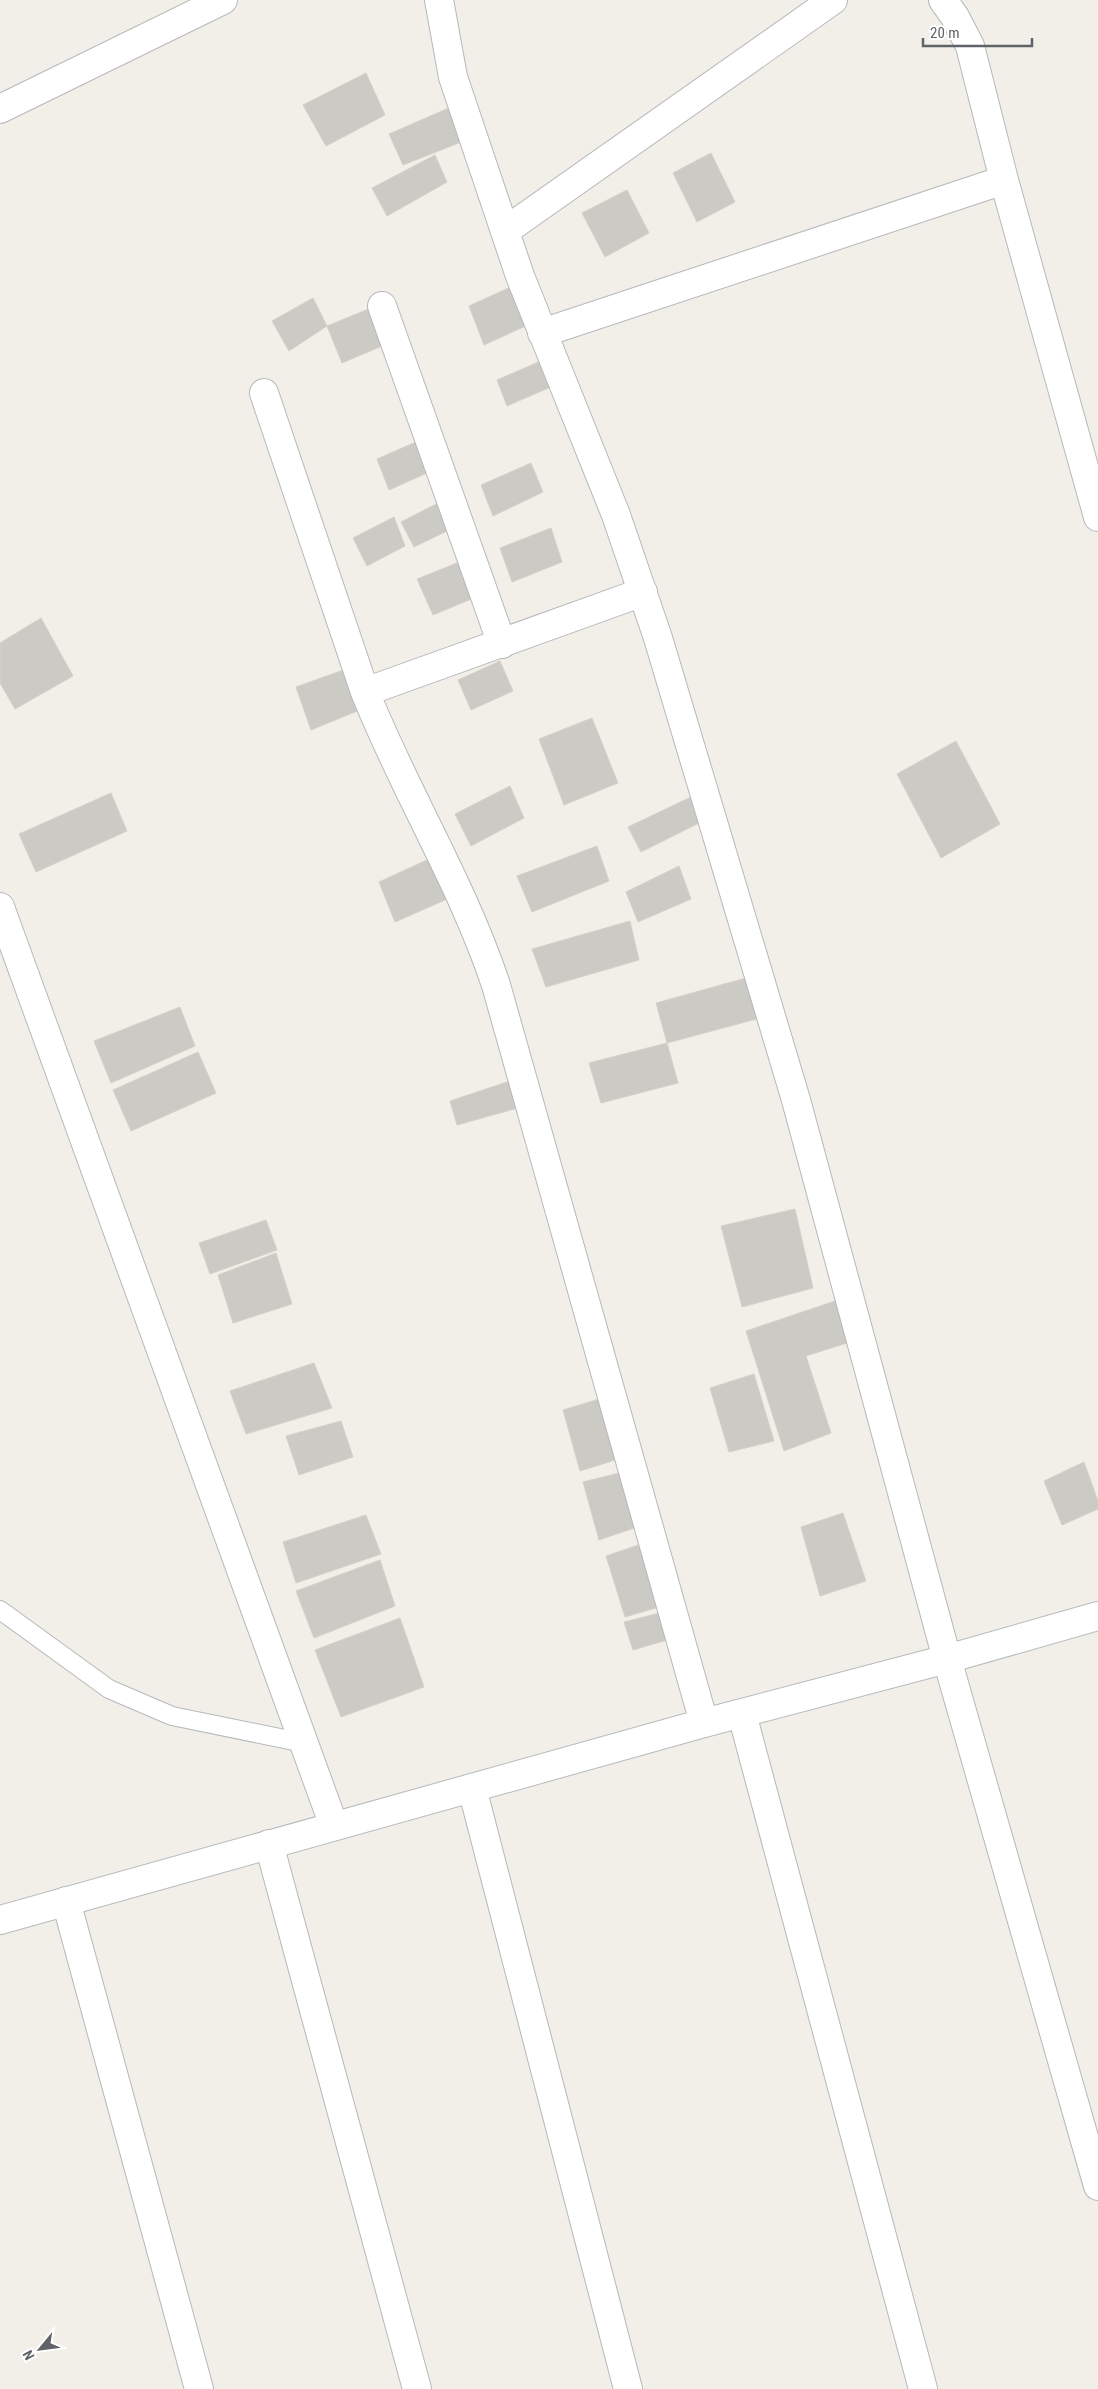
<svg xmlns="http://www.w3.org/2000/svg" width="1098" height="2389" font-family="'Roboto Condensed',sans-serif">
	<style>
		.building { fill: #cccac5; stroke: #d6d1c6 }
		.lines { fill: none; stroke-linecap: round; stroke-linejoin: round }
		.service-casing { stroke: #b5b8bc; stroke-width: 20 }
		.minor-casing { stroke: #b5b8bc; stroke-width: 30 }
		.secondary-casing { stroke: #b6babf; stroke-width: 30 }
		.service { stroke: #fff; stroke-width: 18 }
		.minor { stroke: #fff; stroke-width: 28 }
		.secondary { stroke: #fff; stroke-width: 28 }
	</style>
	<rect width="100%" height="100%" fill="#f1efe8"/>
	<path class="building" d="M366,73L385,115L326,146L303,105Z
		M458,104L469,139L403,165L389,134Z
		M711,153L735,202L697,222L673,173Z
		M435,155L447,182L387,216L372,188Z
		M627,190L649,233L605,257L582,213Z
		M515,285L530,324L484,345L469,306Z
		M313,298L327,326L289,351L272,321Z
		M376,306L389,343L342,363L327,326Z
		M543,360L553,386L507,406L497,380Z
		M416,442L427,473L389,490L377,459Z
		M531,463L543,492L493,516L481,485Z
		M438,503L449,530L414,547L401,522Z
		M394,517L405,546L367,566L353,538Z
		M551,528L562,562L512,582L500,548Z
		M467,559L481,595L433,615L417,579Z
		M41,618L73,676L15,709L0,683V643Z
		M500,661L513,691L471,710L458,680Z
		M352,667L367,707L311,730L296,687Z
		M592,718L618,783L564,805L539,739Z
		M956,741L1000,824L941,858L897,774Z
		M510,786L524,818L471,846L455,814Z
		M111,793L127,831L36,872L19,834Z
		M691,797L701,822L641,852L628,827Z
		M597,846L609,881L532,912L517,876Z
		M440,854L454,896L395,922L379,882Z
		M679,866L691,899L638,922L626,892Z
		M630,921L639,960L546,987L532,949Z
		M757,975L768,1016L667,1043L656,1003Z
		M180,1007L195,1046L111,1083L94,1041Z
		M667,1043L678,1083L601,1103L589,1063Z
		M198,1052L216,1093L131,1131L113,1090Z
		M510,1081L518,1108L457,1125L450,1101Z
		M795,1209L813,1288L742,1307L721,1226Z
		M266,1220L277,1250L210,1274L199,1243Z
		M276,1253L292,1304L233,1323L218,1275Z
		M838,1300L850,1342L806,1356L831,1433L784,1451L746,1331Z
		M314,1363L332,1408L246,1434L230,1391Z
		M754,1374L774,1441L729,1452L710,1388Z
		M609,1396L625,1457L580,1471L563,1410Z
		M341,1421L353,1457L299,1475L286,1436Z
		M1084,1462L1098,1501V1509L1062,1525L1044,1481Z
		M627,1471L643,1525L599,1540L583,1482Z
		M843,1513L866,1581L820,1596L801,1527Z
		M366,1515L381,1554L296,1583L283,1542Z
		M647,1542L666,1605L625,1617L606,1556Z
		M380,1560L395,1606L314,1638L296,1591Z
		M668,1611L674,1638L633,1650L624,1622Z
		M400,1618L424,1687L341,1717L315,1650Z"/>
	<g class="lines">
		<g class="service-casing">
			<path id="service" d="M0,1610L109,1689L172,1716L304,1743"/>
		</g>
		<g class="minor-casing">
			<path id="minor" d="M439,0L453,77L520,276L616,515L658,638L796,1100L947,1659L1098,2186
				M943,0L955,17L970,46L1004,180L1098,517
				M0,109L223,0
				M505,231L833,0
				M382,306L502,644
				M542,333L1004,180
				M264,393L365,692C405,792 462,883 496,985L704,1723
				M365,692L643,592
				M0,907L334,1826
				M742,1714L923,2389
				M472,1788L628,2389
				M269,1844L417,2389
				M66,1901L199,2389"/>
		</g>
		<g class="secondary-casing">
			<path id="secondary" d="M0,1920L704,1723L947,1659L1098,1616"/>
		</g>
		<use href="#service" class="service"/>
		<use href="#minor" class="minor"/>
		<use href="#secondary" class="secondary"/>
	</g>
	<g transform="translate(40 2349) rotate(241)" stroke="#ffffff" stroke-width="4" paint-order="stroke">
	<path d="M0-4L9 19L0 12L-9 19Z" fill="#5f6368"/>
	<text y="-8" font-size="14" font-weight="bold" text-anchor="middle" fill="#5f6368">N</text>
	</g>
	<path d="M923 38v8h109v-8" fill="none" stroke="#5f6368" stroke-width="2.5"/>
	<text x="930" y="38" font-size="15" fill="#5f6368" stroke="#ffffff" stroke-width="4" paint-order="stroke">20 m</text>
</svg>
